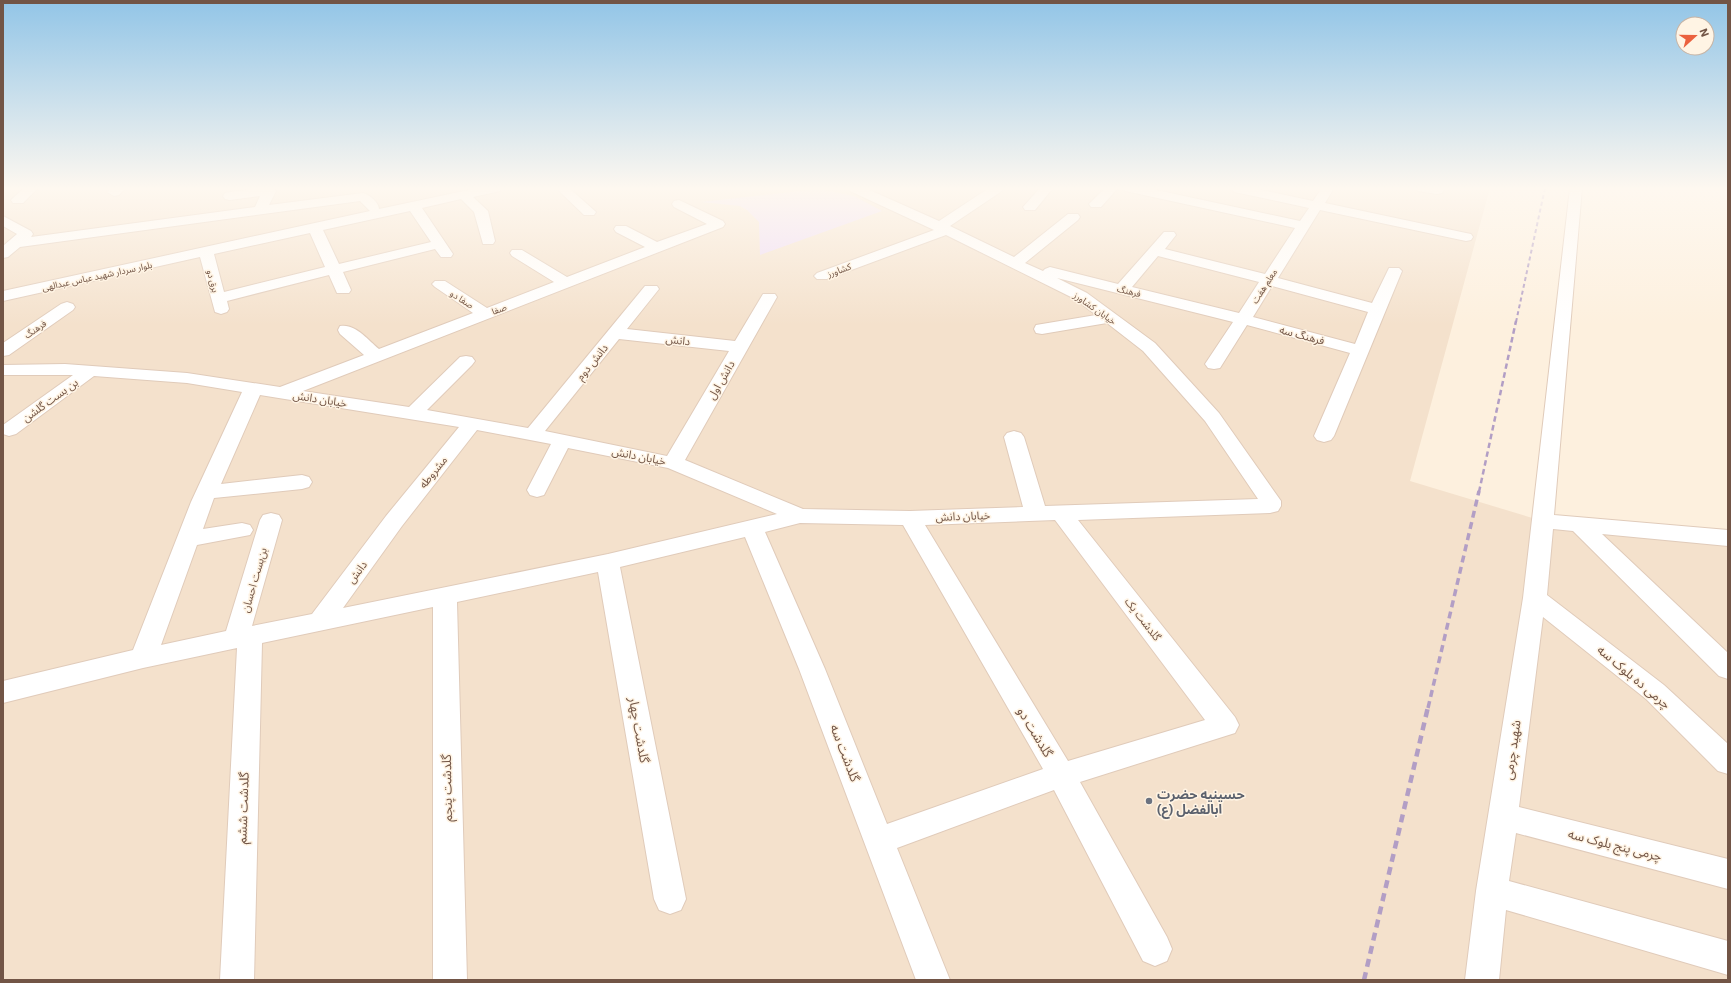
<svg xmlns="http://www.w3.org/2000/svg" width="1731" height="983" font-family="'IBM Plex Sans','Noto Sans Arabic',sans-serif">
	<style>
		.residential { fill: #f4e1cc }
		.education { fill: #eddbf8 }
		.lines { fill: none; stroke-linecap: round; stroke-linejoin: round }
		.minor-casing { stroke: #e0cbba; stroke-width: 2 }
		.minor { fill: #fff; fill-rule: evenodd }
		.rail-far3 { stroke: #b29ec5; stroke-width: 2; stroke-dasharray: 4 3; stroke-linecap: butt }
		.rail-far2 { stroke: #b29ec5; stroke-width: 2.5; stroke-dasharray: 5.5 3.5; stroke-linecap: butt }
		.rail-far1 { stroke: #b29ec5; stroke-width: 3.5; stroke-dasharray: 7 4.5; stroke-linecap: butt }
		.rail { stroke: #b29ec5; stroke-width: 4.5; stroke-dasharray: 8 5.5; stroke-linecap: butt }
		.worship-dot { fill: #6b7280; stroke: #fff4e4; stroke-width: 1.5 }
		.labels { text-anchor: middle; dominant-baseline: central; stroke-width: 3; stroke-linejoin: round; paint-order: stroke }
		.far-street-label { font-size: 9px; fill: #725546; stroke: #fff4e4 }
		.street-label { font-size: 11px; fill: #725546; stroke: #fff4e4 }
		.near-street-label { font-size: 13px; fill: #725546; stroke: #fff4e4 }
		.near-worship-label { font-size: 13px; font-weight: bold; fill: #5b616d; stroke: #fff4e4; text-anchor: start }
	</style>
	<rect width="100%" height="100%" fill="#fdf0de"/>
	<path class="residential" d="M3,188H1490L1410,481L1579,532L1728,542V980H3Z"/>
	<path class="education" d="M819,189L854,196L882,211L760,255L759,222L747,210L740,206L701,202Z"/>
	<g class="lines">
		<g class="minor-casing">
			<path id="minor" d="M24,188H38L23,203H13L11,200Z
				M111,188H125L119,195L114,196L107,192Z
				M264,188H274L276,191L269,205L363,193C370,195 379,203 379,209L478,188H501L500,191L473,197L488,211L495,241L493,244H483L474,212L461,199L422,208L453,254L451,257H441L435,249L343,272L351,290L349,293H337L329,275L227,301L229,309L227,312L221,314L215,312L200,257L3,301V291L370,211L360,201L20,247L8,257L3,258V246L17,234L3,226V216L31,231L33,234L31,237L255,207L260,196L230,200L225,199L223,196L225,193L230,192ZM410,211L431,242L339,264L323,230ZM310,233L325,267L224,292L214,254Z
				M556,188H569L596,212L594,215H584Z
				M849,188H865L939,221L989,188H1003L1002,191L950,226L1014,257L1068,214H1078L1080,217L1078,220L1025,263L1043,271L1045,269L1050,267L1118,284L1164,232H1174L1176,235L1165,249L1265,274L1295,228L1130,192L1125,191L1124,188H1147L1300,221L1309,208L1235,192L1229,188H1252L1313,201L1322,188H1334L1325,203L1466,233L1471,234L1473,237L1471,240L1466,241L1320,210L1278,278L1372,303L1389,268H1399L1402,271L1334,436L1331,440L1324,442L1317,440L1314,436L1350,353L1247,325L1220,368L1214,369L1208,368L1205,364L1233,322L1057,278L1087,293L1155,343L1219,413L1281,501V506L1278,511L1270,513L1078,520L1235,717L1239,725L1235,733L1080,782L1167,937L1172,949L1167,961L1155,966L1143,961L1054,790L897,848L950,980H916L799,669L745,537L620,567L686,899L681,910L670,914L659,910L654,899L598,572L457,602L467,980H433V607L262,643L254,980H220L237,648L143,668L3,703V681L133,650L191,502L242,392L187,383L94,376L16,434L9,436L3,434V425L73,375H3V365L65,364L187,373L280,387L364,355L340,334L338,330L340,326C355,323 368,340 379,349L473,313L435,287L432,284L435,281H445L487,308L554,282L512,256L510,253L512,250H522L567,277L645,247L616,232L614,229L616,226H626L657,242L707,224L674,207L672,204L674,201L679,200L723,221L725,224L723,227L303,391L409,407L460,357L466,356L472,357L475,361L472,365L427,410L528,428L645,286H657L659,289L627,329L735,341L763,294H775L777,297L685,460L803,509L910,511L1023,507L1004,437L1007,433L1014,431L1021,433L1024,437L1045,506L1258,499L1205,421L1143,351L1107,323L1042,334L1036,333L1034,329L1036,325L1096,315L1075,299L946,235L827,279H817L814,276L817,273L934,230L850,191ZM1158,256L1259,282L1239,313L1132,287ZM1272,286L1368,312L1355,344L1253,317ZM619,339L729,351L667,456L545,431ZM260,395L459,427L386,516L312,614L252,626L282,520L279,515L271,513L263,515L260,520L226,631L161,645L197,545L250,535L253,530L250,525L242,523L203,529L214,498L302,489L309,487L312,482L309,477L302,475L221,484ZM477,430L551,444L527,490L530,495L537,497L544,495L568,448L668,468L777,514L608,554L343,608L402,526ZM1055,520L1205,720L1068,761L925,525ZM800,523L903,525L1043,769L887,824L825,669L765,532Z
				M1040,188H1053L1035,210H1025L1023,207Z
				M1105,188H1118L1101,207H1091L1089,204Z
				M1417,188H1444L1442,193L1437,194L1418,191Z
				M1570,188H1582L1554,515L1728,530V546L1602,534L1728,653V679L1719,676L1573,531L1553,529L1547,595L1664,685L1728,744V774L1718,771L1646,699L1543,617L1519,807L1728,859V889L1516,833L1509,881L1728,941V975L1506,910L1499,980H1465L1476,891L1523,598Z
				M67,302L73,304L75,307L73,310L9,355L3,356V343L61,304Z"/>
		</g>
		<use href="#minor" class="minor"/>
		<path class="rail-far3" d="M1516,322L1545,188"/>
		<path class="rail-far2" d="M1479,492L1516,321"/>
		<path class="rail-far1" d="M1428,708L1479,491"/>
		<path class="rail" d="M1364,980L1428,707"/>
	</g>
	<linearGradient id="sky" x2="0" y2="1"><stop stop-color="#92c5e7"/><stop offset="0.58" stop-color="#fef8f0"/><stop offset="1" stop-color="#fef8f0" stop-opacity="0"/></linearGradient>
	<rect width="1731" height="325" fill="url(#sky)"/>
	<circle class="worship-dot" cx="1149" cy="801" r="4"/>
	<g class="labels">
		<g class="far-street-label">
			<text transform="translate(839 270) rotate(-20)">کشاورز</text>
			<text transform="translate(97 276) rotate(-12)">بلوار سردار شهید عباس عبدالهی</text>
			<text transform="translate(213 281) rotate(75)">برق دو</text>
			<text transform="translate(1264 286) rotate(-57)">معلم هفت</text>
			<text transform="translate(1129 291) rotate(14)">فرهنگ</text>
			<text transform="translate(462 299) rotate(33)">صفا دو</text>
			<text transform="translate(1095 308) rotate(35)">خیابان کشاورز</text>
			<text transform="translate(499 309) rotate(-21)">صفا</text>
			<text transform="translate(35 329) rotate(-34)">فرهنگ</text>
		</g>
		<g class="street-label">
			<text transform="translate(1302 335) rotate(15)">فرهنگ سه</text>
			<text transform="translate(678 340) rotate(7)">دانش</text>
			<text transform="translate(592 362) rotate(-51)">دانش دوم</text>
			<text transform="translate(721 380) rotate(-60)">دانش اول</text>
			<text transform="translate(320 399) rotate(9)">خیابان دانش</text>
			<text transform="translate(50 400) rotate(-36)">بن بست گلشن</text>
			<text transform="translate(639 456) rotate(11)">خیابان دانش</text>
			<text transform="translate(433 472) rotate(-51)">مشروطه</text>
			<text transform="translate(963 516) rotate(-2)">خیابان دانش</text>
			<text transform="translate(357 572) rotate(-53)">دانش</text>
			<text transform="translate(254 580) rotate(-74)">بن‌بست احسان</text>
			<text transform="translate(1143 619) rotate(52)">گلدشت یک</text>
		</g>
		<g class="near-street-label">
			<text transform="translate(1634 677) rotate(40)">چرمی ده بلوک سه</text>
			<text transform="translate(639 730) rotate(80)">گلدشت چهار</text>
			<text transform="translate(1035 732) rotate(59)">گلدشت دو</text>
			<text transform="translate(1512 750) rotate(-82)">شهید چرمی</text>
			<text transform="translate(845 753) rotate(69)">گلدشت سه</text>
			<text transform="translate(447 788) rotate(-91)">گلدشت پنجم</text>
			<text transform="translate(243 808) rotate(-88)">گلدشت ششم</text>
			<text transform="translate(1615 845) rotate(14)">چرمی پنج بلوک سه</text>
		</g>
		<g class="near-worship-label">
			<text x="1157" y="794">حسینیه حضرت<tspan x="1157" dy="15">ابالفضل (ع)</tspan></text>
		</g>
	</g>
	<rect width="1731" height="983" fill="none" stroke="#725546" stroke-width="8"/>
	<g transform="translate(1695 36) rotate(69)"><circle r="19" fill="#fff4e4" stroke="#c7b4a5"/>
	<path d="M0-3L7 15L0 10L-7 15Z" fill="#eb613e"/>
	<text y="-6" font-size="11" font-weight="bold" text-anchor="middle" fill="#725546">N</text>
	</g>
</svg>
